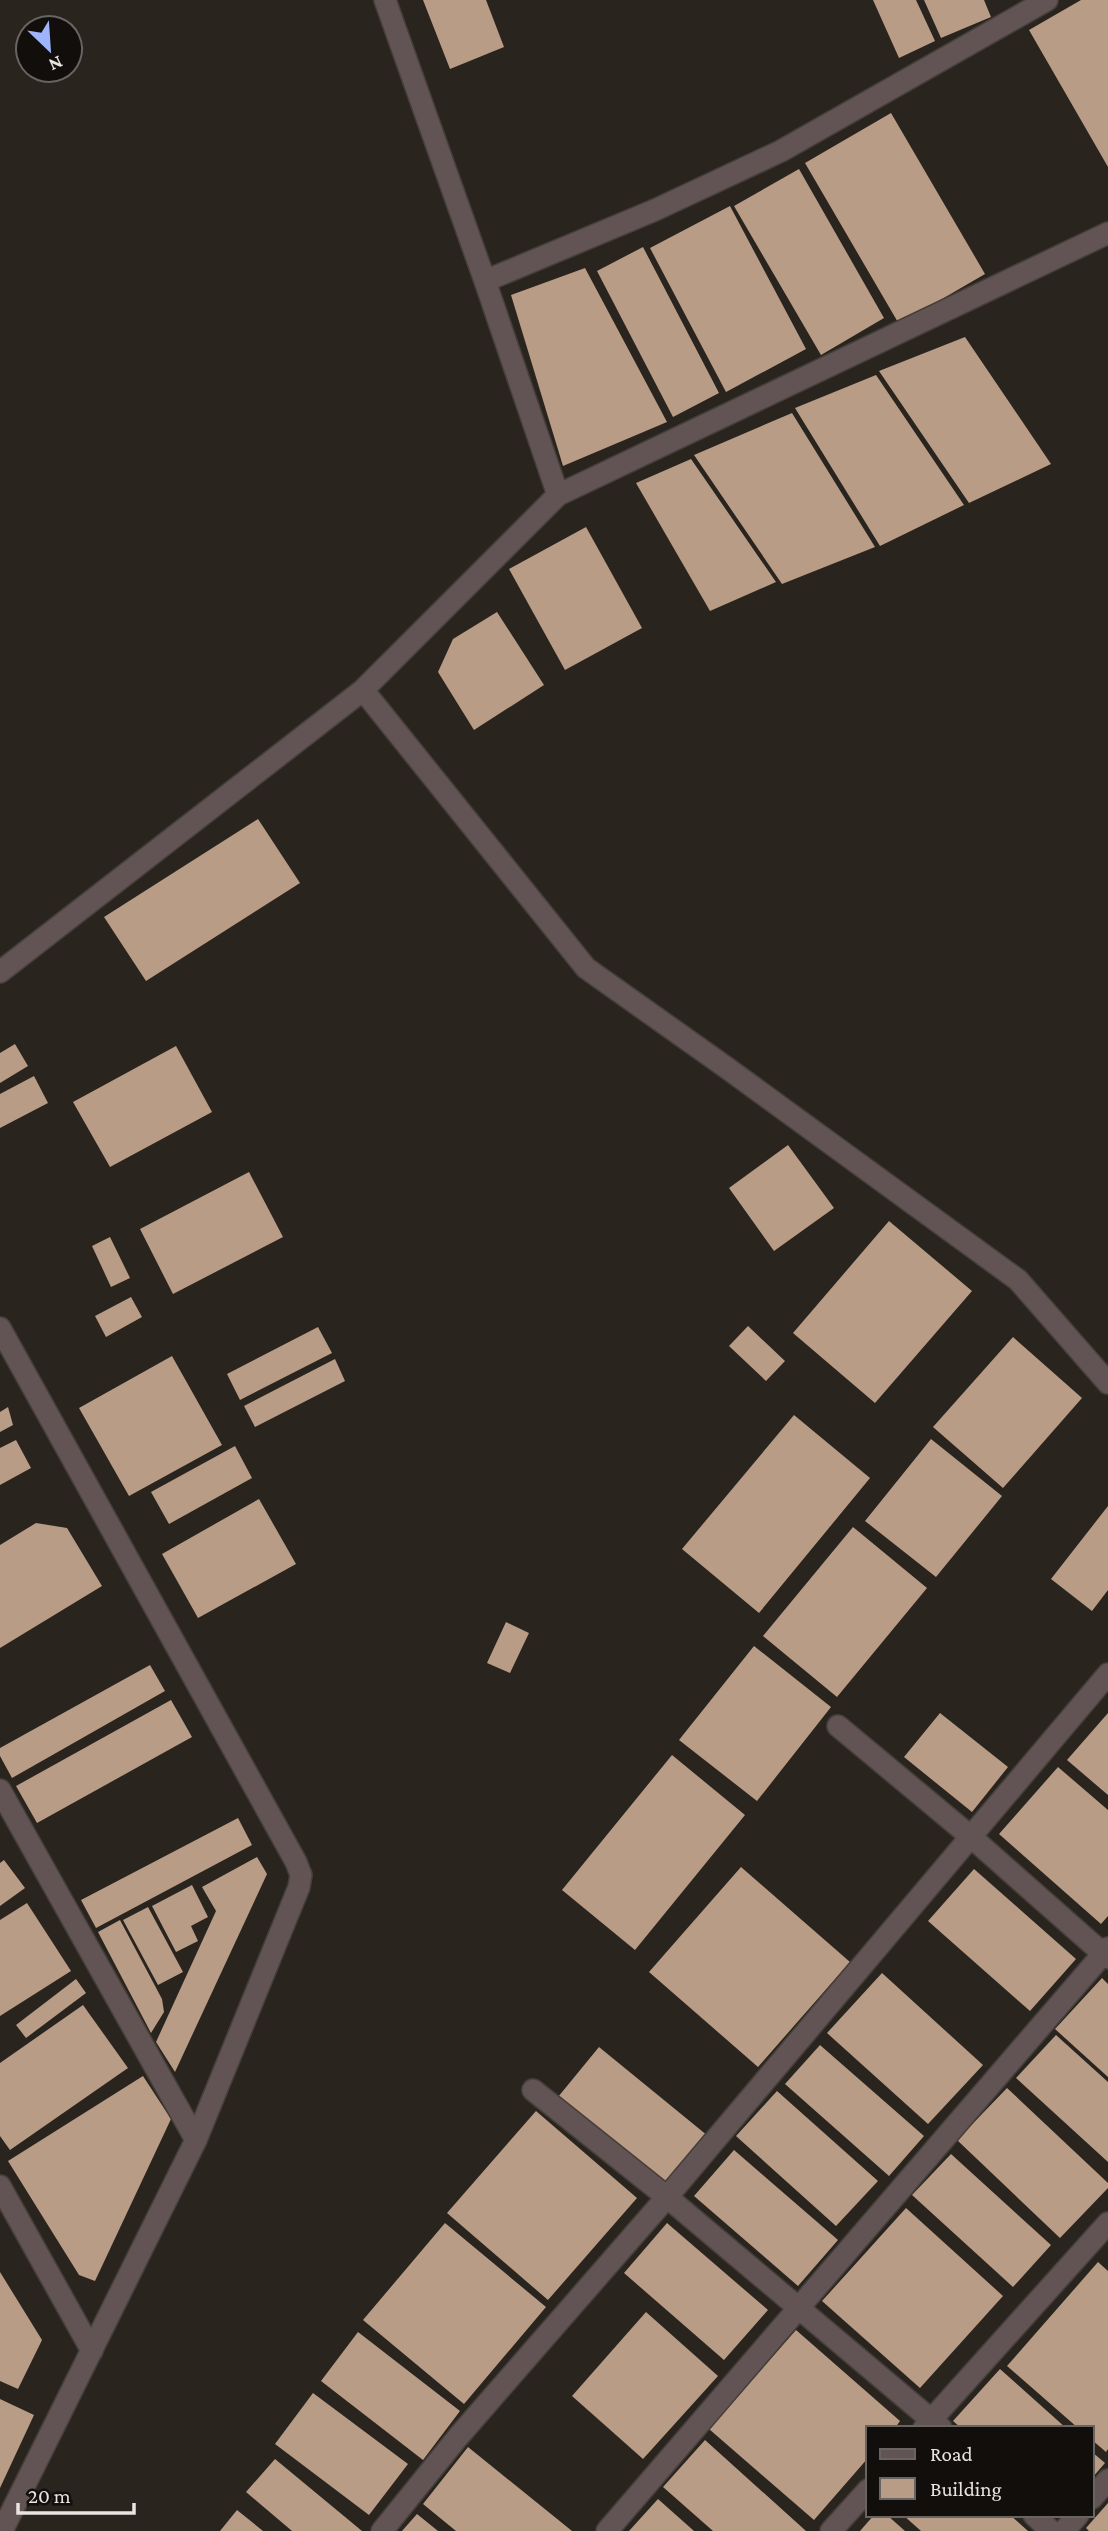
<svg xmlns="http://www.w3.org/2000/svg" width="1108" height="2531" font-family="'Crimson Pro',serif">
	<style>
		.building { fill: #b89c85 }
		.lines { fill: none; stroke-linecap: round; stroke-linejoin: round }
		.minor-casing { stroke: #453f3a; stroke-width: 24 }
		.minor { stroke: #625354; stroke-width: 21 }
	</style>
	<rect width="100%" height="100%" fill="#2a241f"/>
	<path class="building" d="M423,0H486L504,47L450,69Z
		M873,0H916L935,41L899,58Z
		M924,0H984L991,17L941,38Z
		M1081,0H1108V167L1029,30Z
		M891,113L985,274L899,324L805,163Z
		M799,169L884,318L821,355L734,206Z
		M730,206L806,349L726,392L650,248Z
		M643,247L719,393L673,417L597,271Z
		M585,268L667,422L563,466L511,295Z
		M965,337L1051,464L969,503L879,371Z
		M876,375L964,505L880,546L795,408Z
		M792,413L875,547L782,584L694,455Z
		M691,459L776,582L710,611L636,483Z
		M586,527L642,628L565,670L509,569Z
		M497,612L544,685L474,730L438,672L453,639Z
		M258,819L300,883L146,981L104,917Z
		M15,1044L28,1066L0,1083V1053Z
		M176,1046L212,1112L110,1167L73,1102Z
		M34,1076L48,1103L0,1128V1094Z
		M788,1145L834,1208L774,1251L729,1188Z
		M249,1172L283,1237L173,1294L140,1229Z
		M889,1221L972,1291L875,1403L793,1333Z
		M110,1237L130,1278L111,1287L92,1246Z
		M131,1297L142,1317L106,1337L95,1316Z
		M748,1326L785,1361L766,1381L729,1346Z
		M318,1327L332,1353L240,1400L227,1374Z
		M1013,1337L1082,1398L1003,1488L933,1427Z
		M172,1356L222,1445L129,1496L79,1408Z
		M335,1359L345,1381L255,1427L244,1406Z
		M8,1407L13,1425L0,1432V1412Z
		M794,1415L870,1478L759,1613L682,1549Z
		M931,1439L1002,1496L936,1577L865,1521Z
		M16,1440L31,1468L0,1485V1448Z
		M235,1446L252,1478L169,1524L151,1492Z
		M259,1499L296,1564L198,1618L162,1554Z
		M1108,1506V1590L1092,1611L1051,1579Z
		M36,1523L67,1528L102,1586L0,1648V1545Z
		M853,1527L927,1588L837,1697L763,1636Z
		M506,1622L529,1633L510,1673L487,1663Z
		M754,1646L831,1707L757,1801L679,1740Z
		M150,1665L165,1691L12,1778L0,1756V1748Z
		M171,1700L192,1737L37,1823L16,1786Z
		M940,1713L1008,1767L972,1812L904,1757Z
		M1108,1713V1795L1067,1760Z
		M672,1755L745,1815L635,1950L562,1890Z
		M1058,1767L1108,1810V1916L1101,1924L999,1834Z
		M238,1818L252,1845L96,1928L81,1900Z
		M257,1857L267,1874L175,2072L156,2042L216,1911L202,1887Z
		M4,1860L25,1888L0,1906V1863Z
		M741,1867L850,1962L758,2067L649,1972Z
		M974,1869L1076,1959L1030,2011L928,1921Z
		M192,1885L208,1917L191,1926L198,1941L176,1952L152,1906Z
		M27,1903L71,1971L0,2016V1920Z
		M148,1907L183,1972L158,1985L123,1920Z
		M120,1920L162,1999L164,2012L151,2033L98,1932Z
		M882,1973L983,2065L928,2124L827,2033Z
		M1102,1978L1108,1984V2077L1055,2029Z
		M76,1979L86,1993L26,2038L16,2025Z
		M83,2005L128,2068L10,2150L0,2136V2063Z
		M1056,2035L1108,2082V2162L1016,2078Z
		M820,2045L924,2136L889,2176L785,2084Z
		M599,2047L708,2136L667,2186L558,2097Z
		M143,2076L171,2119L95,2281L79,2275L8,2161Z
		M1007,2088L1108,2183V2188L1060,2238L957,2140Z
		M777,2091L878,2181L836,2226L736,2136Z
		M536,2111L637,2198L548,2300L447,2213Z
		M734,2150L838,2240L798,2286L694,2196Z
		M951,2154L1051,2245L1013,2287L912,2195Z
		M906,2208L1003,2296L920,2388L822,2301Z
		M445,2223L546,2307L464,2404L363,2320Z
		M667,2223L768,2310L724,2360L624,2273Z
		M1098,2262L1108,2271V2449L1106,2452L1092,2440V2428H1078L1007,2366Z
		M0,2272L42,2340L18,2389L0,2381Z
		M646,2312L718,2376L643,2459L572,2396Z
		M796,2330L900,2421L895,2428H868V2458L814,2520L709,2429Z
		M358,2332L460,2411L423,2460L321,2381Z
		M1000,2369L1066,2428H961L953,2421Z
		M313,2393L408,2464L369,2515L275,2444Z
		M0,2399L34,2415L0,2488Z
		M705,2440L806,2531H713L663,2487Z
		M468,2447L572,2531H456L423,2504Z
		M1092,2452L1105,2463L1092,2478Z
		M275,2459L362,2531H292L246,2492Z
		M658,2499L694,2531H629Z
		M1108,2503V2531H1089L1086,2528Z
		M237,2510L263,2531H220Z
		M417,2514L438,2531H402Z
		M874,2515H887L905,2531H860Z
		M903,2515H1010L1028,2531H921Z"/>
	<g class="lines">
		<g class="minor-casing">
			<path id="minor" d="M485,281L655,210L781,151L1047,0
				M558,495L1108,233
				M363,690L586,968L727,1068L1018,1280L1108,1383
				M0,972L363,690L558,495L485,281L385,0
				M0,1328L296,1862L301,1875L299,1887L196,2140L2,2531
				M838,1726L970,1836L1108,1958
				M0,1790L196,2140
				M533,2090L667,2197L941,2428
				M0,2186L92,2351
				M924,2428L1108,2223
				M1092,2498L1108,2480
				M1034,2515L1051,2531
				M382,2531L458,2437L667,2197L1108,1674
				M607,2531L1108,1948
				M831,2531L868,2490
				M1064,2531L1078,2515"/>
		</g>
		<use href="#minor" class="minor"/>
	</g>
	<rect x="866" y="2426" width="228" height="91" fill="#110e0c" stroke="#676461" stroke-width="2"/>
	<rect x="880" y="2449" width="35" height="10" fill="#625354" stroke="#676461" stroke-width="2"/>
	<text x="930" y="2461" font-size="21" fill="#e9e4e1">Road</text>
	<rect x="880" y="2478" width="35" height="21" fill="#b89c85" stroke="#676461" stroke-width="2"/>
	<text x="930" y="2496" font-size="21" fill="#e9e4e1">Building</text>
	<g transform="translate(49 49) rotate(155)"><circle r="33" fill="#110e0c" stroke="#676461" stroke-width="2"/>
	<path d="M0-5L12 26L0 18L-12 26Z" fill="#9eb4fd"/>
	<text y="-10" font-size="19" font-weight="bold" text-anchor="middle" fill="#e9e4e1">N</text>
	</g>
	<path d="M18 2503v10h116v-10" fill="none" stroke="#e9e4e1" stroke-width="3.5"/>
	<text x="28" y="2503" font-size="21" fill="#e9e4e1" stroke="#110e0c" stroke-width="5" paint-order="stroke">20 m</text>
</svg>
